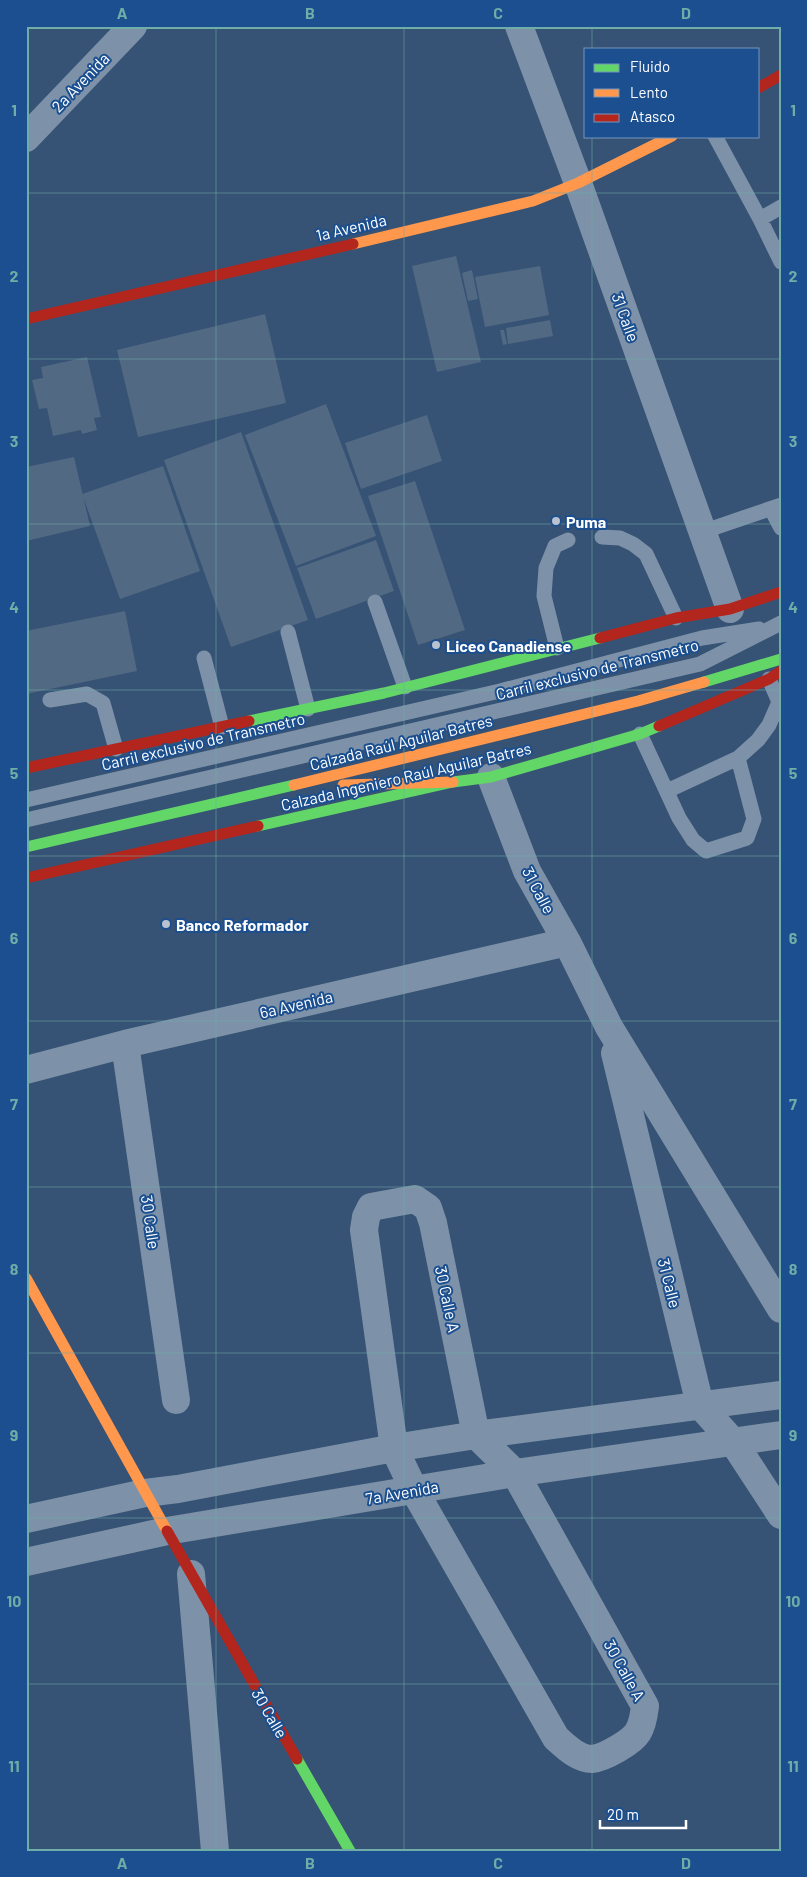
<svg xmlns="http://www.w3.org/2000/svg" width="807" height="1877" font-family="Barlow,sans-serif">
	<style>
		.building { fill: #526984 }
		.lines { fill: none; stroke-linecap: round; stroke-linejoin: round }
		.lane { stroke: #7d92a8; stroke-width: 15 }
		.street { stroke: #7d92a8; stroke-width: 28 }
		.fast { stroke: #63d668; stroke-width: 11 }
		.slow { stroke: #ff974d; stroke-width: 11 }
		.jam { stroke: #b3261e; stroke-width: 11 }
		.grid { fill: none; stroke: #6fada8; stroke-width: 1; stroke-opacity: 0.55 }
		.poi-dot { fill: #b9c2ce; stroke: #1b4f8f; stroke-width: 2 }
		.labels { text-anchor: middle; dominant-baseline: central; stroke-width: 4; stroke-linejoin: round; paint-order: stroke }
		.street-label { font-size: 16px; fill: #fff; stroke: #1b4f8f }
		.poi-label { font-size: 16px; font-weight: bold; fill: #fff; stroke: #1b4f8f; text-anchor: start }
		.neatline { fill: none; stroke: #6fada8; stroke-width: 2 }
		.grid-label { font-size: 16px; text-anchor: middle; font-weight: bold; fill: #6fada8 }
	</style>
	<rect width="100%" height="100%" fill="#365274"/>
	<path class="building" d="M456,256L481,362L437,372L412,266Z
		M540,266L549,315L485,327L475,277Z
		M472,270L478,299L468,301L462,273Z
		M265,314L286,403L138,437L117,350Z
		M550,320L553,336L508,344L506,328Z
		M500,330H504L507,344L503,345Z
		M87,357L101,417L94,418L97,430L82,434L81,430L53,436L47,408L39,409L32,380L43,378L41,367Z
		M326,404L376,536L296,566L245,435Z
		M427,415L442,461L361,489L345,443Z
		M241,432L308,620L231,647L164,460Z
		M74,457L90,526L26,541V467Z
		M163,466L200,571L120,599L82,494Z
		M415,481L465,630L418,645L368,496Z
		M376,540L394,591L316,619L297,568Z
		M125,611L137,671L26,694V631Z"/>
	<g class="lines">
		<path class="lane" d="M715,136L760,219L781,262
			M760,219L781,207
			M771,509L781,528
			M702,532L781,505
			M602,537L620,538L633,544L646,554L676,618
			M375,602L405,687
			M288,632L308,709
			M557,648L544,596L546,568L555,546L568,540
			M204,658L222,727
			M50,700L87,694L103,703L116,749
			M640,734L679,818L693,840L706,851L747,838L754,819L738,758
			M667,791L738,758L758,740L769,725L779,702L769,679
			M26,800L500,691L702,638L759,629
			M26,820L700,664L781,623"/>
		<path class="street" d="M519,26L578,183L730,609
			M26,138L133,26
			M491,777L527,871L567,942L609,1027L781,1309
			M125,1044L176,1400
			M615,1053L700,1405L734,1443L781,1515
			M26,1070L125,1044L567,942
			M415,1199L428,1208L433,1223L476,1435L515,1473L645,1706C644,1714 643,1724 638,1732C632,1742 604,1758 592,1759C578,1759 566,1747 556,1738L414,1490L394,1448L364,1230L366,1217L371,1207Z
			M26,1519L145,1493L178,1489L394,1448L476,1435L781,1395
			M26,1562L167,1531L515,1473L781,1435
			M191,1574L215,1851"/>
		<path class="fast" d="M704,682L781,659
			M249,721L384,693L600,638
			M258,826L453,782L491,777L640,734L659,726
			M26,847L294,785
			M297,1759L350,1851"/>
		<path class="slow" d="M353,244L533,201L578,183L672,136
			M294,785L638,701L704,682
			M343,785L453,782
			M26,1278L167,1531"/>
		<path class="jam" d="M758,88L781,75
			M26,319L353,244
			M600,638L676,618L730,609L781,592
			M659,726L769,679L781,671
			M26,768L249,721
			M26,878L258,826
			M167,1531L297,1759"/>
	</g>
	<path class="grid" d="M216,26V1851M404,26V1851M592,26V49M592,136V1851M26,193H781M26,359H781M26,524H781M26,690H781M26,856H781M26,1021H781M26,1187H781M26,1353H781M26,1518H781M26,1684H781"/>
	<g class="poi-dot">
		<circle cx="556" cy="521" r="5"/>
		<circle cx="436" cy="645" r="5"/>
		<circle cx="166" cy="924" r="5"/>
	</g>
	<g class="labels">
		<g class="street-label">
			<text transform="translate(80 82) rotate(-46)">2a Avenida</text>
			<text transform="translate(351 227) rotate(-13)">1a Avenida</text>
			<text transform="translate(626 317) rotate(70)">31 Calle</text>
			<text transform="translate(597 669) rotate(-14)">Carril exclusivo de Transmetro</text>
			<text transform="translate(203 741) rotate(-13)">Carril exclusivo de Transmetro</text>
			<text transform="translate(401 742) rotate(-14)">Calzada Raúl Aguilar Batres</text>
			<text transform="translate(406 776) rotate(-13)">Calzada Ingeniero Raúl Aguilar Batres</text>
			<text transform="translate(539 890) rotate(62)">31 Calle</text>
			<text transform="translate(296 1004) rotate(-13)">6a Avenida</text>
			<text transform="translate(151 1222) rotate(82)">30 Calle</text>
			<text transform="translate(670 1283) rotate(76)">31 Calle</text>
			<text transform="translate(448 1299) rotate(78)">30 Calle A</text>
			<text transform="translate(402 1492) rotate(-10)">7a Avenida</text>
			<text transform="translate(625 1670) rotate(61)">30 Calle A</text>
			<text transform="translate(270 1713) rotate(60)">30 Calle</text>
		</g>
		<g class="poi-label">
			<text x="566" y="521">Puma</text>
			<text x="446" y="645">Liceo Canadiense</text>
			<text x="176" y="924">Banco Reformador</text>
		</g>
	</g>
	<rect width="807" height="1877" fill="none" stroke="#1b4f8f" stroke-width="55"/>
	<rect x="584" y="48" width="175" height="90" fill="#1b4f8f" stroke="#7695bc"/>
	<rect x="594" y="64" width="25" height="8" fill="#63d668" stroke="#7695bc"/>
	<text x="630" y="72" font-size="15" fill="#ffffff">Fluido</text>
	<rect x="594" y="89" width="25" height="8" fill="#ff974d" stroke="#7695bc"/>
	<text x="630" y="98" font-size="15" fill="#ffffff">Lento</text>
	<rect x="594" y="114" width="25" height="8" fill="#b3261e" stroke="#7695bc"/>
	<text x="630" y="122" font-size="15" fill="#ffffff">Atasco</text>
	<path d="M600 1820v8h86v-8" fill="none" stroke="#ffffff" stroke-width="2.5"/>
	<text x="607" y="1820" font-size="15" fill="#ffffff" stroke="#1b4f8f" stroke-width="4" paint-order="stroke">20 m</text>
	<rect x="28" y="28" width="752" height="1822" class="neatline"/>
	<g class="grid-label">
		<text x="122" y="19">A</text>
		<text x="310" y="19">B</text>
		<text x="498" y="19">C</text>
		<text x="686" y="19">D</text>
		<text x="14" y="116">1</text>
		<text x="793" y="116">1</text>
		<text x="14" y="282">2</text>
		<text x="793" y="282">2</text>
		<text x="14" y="447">3</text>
		<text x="793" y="447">3</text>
		<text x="14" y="613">4</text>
		<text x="793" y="613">4</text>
		<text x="14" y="779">5</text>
		<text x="793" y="779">5</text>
		<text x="14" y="944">6</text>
		<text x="793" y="944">6</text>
		<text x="14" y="1110">7</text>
		<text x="793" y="1110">7</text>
		<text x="14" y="1275">8</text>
		<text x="793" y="1275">8</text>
		<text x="14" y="1441">9</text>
		<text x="793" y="1441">9</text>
		<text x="14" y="1607">10</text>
		<text x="793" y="1607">10</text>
		<text x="14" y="1772">11</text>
		<text x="793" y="1772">11</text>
		<text x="122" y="1869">A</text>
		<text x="310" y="1869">B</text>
		<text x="498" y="1869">C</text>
		<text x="686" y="1869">D</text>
	</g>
</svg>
